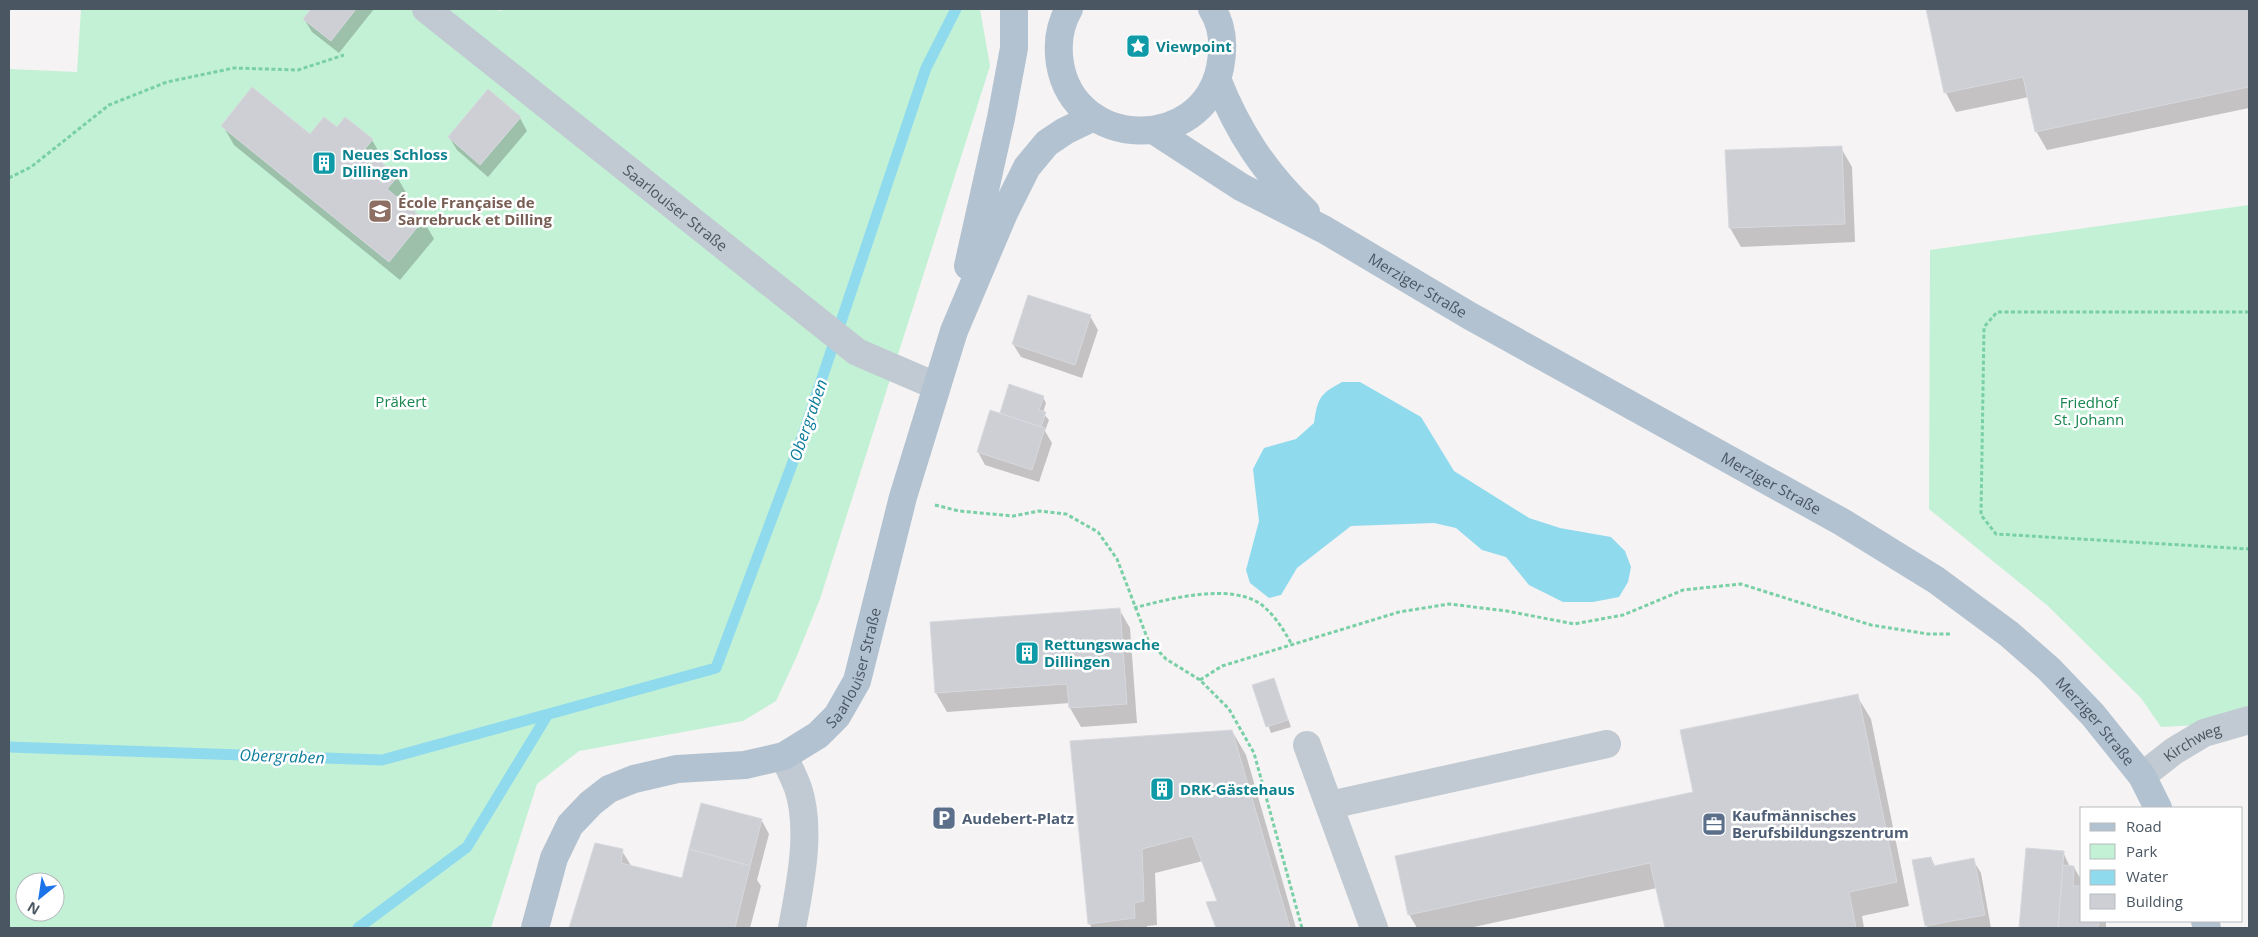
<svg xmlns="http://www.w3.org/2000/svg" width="2258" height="937" font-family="'Open Sans',sans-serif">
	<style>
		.green { fill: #c3f1d5; fill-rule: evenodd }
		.water { fill: #90daee }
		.shadow { fill: #0003 }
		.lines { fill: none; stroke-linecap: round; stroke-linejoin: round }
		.stream { stroke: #90daee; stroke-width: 11 }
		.building { fill: #cdcfd5; stroke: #d7d9de }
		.path { stroke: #7ad0a6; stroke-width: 3; stroke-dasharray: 4 2.5; stroke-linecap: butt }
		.minor { stroke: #c1cad2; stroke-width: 28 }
		.major { stroke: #b3c2d1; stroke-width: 28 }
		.labels { text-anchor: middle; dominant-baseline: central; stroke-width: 5; stroke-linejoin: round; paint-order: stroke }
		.culture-label { font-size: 15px; font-weight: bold; fill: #0d838f; stroke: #fff; text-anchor: start }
		.education-label { font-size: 15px; font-weight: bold; fill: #785e54; stroke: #fff; text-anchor: start }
		.street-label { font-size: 15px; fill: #4a5661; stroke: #fff }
		.park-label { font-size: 15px; fill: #17864f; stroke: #fff }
		.service-label { font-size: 15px; font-weight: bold; fill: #4e5e75; stroke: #fff; text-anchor: start }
		.water-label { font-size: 16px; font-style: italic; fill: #0c7c9b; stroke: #fff }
	</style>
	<rect width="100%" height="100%" fill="#f5f3f3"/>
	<path class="green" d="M81,9H496L499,11L506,9H980L990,66L820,599L796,658L776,701L743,721L579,751L537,784L491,928H9V69L77,72ZM25,882H55V912H25Z
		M2249,205V722L2161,727L2141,698L2048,606L1929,509L1930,250Z"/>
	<path class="water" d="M1342,382H1360L1421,417L1454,471L1529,518L1560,528L1611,537L1625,551L1631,567L1628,582L1619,597L1593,602H1563L1529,585L1506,557L1482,550L1456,528L1434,523L1351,526L1297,568L1281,595L1269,598L1250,583L1246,570L1259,521L1253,469L1264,448L1296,439L1314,423C1318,397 1320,394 1342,382Z"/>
	<path class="shadow" d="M312,9H374L339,53L312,32L304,19Z
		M1927,9H2249V108L2047,150L2036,131L2029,97L1956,112L1946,93Z
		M520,118L527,131L488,177L457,150L449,137Z
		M345,119L372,140L383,159L380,163L397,177L408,196L402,203L423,220L434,239L400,280L234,145L223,126L310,136L337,129Z
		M1841,148L1852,167L1855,242L1741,247L1730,228Z
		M1090,316L1098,330L1082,378L1021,357L1013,344Z
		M1010,386L1043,397L1046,403L1043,413L1049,420L1045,431L1052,443L1039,482L985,465L978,452L1000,415Z
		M1119,609L1130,628L1137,723L1081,727L1070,708V703L947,712L936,693Z
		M1274,680L1291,727L1271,733L1254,686Z
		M1857,696L1871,719L1909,906L1862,916L1864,928H1667L1657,888L1469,928H1417L1409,914L1694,793Z
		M1232,731L1246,755L1296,928H1217L1208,903H1219L1203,861L1155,873L1157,925L1147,926V928H1092L1089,923L1071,742Z
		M762,821L769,834L757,880L761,886L750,928H571L596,844L622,851L632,867L683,880Z
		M2027,849L2063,852L2070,867H2074L2081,880L2082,921H2106V928H2020Z
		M1931,858L1935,866L1973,860L1981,873L1991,928H1927Z"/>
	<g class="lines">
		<path class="stream" d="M9,747L382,760L716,668L803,435L926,68L956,9
			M358,928L467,847L548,714"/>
	</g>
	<path class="building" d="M311,9H356L331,41L303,19Z
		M1926,9H2249V87L2035,132L2023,77L1944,93Z
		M252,87L310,134L324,117L337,127L345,117L373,139L365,149L398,176L387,189L424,219L389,262L221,126Z
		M488,89L521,117L480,165L448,137Z
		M1842,146L1845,224L1729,228L1725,150Z
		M1028,295L1091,315L1075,365L1012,344Z
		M1009,384L1044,396L1039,410L1046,412L1041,427L1000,413Z
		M990,410L1045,428L1032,470L977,452Z
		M1120,608L1127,704L1069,708L1067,684L935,693L930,622Z
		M1274,678L1288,720L1266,727L1252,685Z
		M1858,694L1897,882L1849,892L1856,928H1665L1650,863L1408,915L1395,856L1693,792L1680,730Z
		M1232,730L1290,928H1216L1206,902L1217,901L1192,836L1142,849L1144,901L1134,903L1135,918L1088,924L1070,741Z
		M701,803L762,819L750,866L689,849Z
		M595,843L623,849L621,863L682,878L689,849L750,866L735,928H569Z
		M2026,848L2064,851L2058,928H2019Z
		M1931,857L1933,866L1974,858L1985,915L1925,926L1912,860Z
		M2063,865L2074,866L2073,886H2082V921H2099L2098,928H2058Z"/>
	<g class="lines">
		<path class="path" d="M9,178L31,167L109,105L167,82L234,68L298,70L344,55
			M2249,312H1997L1984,327L1981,515L1996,534L2249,549
			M935,505L959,511L1013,516L1039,511L1066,514L1098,532L1117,559L1148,640L1166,659L1200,680L1229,709L1254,753L1302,928
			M1134,608C1168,599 1231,582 1262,605C1275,616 1284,630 1292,645
			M1200,680L1222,666L1399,612L1449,604L1507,611L1574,624L1623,615L1683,590L1741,584L1871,625L1928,634H1952"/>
		<g class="minor">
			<path id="s1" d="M426,9L857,352L936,386"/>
			<path d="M1307,745L1374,928"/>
			<path d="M784,756C788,766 794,777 798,788C812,830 800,885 792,928"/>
			<path id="s2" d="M2142,776L2174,751L2204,733L2249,720"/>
			<path d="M1330,805L1607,744"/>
		</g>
		<g class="major">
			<path d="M1069,9C1059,26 1057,45 1060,64C1075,151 1202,153 1220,68C1224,48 1223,26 1212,9"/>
			<path d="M1217,79C1238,132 1265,173 1306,212"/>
			<path id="s3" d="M1155,131L1241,187L1325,230L1470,316L1842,522L1936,580L2009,634L2049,669L2093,715L2142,776L2158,808"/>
			<path d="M968,266L1001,118L1014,48V9"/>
			<path d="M2205,921L2207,928"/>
			<path id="s4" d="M535,928L554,858L570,825L591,803L609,789L634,779L677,769L745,765L784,756L818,735L837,716L857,681L903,497L954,331L1004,213L1027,167L1047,143L1065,131L1094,117"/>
		</g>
	</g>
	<defs>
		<g id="sight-square" transform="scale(1.25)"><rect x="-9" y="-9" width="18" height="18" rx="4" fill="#0f9aa8" stroke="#fff"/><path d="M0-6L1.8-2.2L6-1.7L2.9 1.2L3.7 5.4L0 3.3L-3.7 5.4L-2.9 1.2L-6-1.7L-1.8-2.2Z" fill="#fff"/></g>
		<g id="building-square" transform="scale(1.25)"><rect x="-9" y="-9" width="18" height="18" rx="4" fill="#0f9aa8" stroke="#fff"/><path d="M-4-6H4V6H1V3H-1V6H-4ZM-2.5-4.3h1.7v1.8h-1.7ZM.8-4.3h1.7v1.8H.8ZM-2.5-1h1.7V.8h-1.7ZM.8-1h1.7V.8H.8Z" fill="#fff"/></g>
		<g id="school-square" transform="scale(1.25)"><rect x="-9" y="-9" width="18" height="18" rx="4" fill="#8d6e63" stroke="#fff"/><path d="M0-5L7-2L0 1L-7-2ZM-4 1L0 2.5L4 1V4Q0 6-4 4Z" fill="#fff"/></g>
		<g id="parking-square" transform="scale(1.25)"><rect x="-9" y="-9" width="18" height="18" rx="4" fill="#5c6f8a" stroke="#fff"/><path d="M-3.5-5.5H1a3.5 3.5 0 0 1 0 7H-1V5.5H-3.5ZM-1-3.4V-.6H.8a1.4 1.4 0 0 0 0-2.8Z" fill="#fff"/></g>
		<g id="office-square" transform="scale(1.25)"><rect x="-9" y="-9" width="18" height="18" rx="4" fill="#5c6f8a" stroke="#fff"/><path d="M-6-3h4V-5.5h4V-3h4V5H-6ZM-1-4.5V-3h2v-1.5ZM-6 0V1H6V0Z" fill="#fff"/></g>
	</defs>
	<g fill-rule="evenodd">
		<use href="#sight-square" x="1138" y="46"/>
		<use href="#building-square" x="324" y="163"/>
		<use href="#school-square" x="380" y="211"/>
		<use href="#building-square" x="1027" y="653"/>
		<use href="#building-square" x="1162" y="789"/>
		<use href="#parking-square" x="944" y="818"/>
		<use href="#office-square" x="1714" y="824"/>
	</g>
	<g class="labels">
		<g class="culture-label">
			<text x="1156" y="46">Viewpoint</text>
			<text x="342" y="154">Neues Schloss<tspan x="342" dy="17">Dillingen</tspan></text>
			<text x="1044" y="644">Rettungswache<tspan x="1044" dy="17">Dillingen</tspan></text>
			<text x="1180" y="789">DRK-Gästehaus</text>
		</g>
		<g class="education-label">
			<text x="398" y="202">École Française de<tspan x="398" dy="17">Sarrebruck et Dilling</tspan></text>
		</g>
		<g class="street-label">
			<text stroke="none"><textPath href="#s1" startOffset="319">Saarlouiser Straße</textPath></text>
			<text stroke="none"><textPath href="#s3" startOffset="305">Merziger Straße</textPath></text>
			<text stroke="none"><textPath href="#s3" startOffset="710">Merziger Straße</textPath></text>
			<text stroke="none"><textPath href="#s4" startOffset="460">Saarlouiser Straße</textPath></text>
			<text stroke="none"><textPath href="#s3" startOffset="1115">Merziger Straße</textPath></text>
			<text stroke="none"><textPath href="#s2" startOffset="61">Kirchweg</textPath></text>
		</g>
		<g class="park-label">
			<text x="401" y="401">Präkert</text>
			<text x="2089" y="402">Friedhof<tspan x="2089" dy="17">St. Johann</tspan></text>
		</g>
		<g class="service-label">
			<text x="1732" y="815">Kaufmännisches<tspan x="1732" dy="17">Berufsbildungszentrum</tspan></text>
			<text x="962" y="818">Audebert-Platz</text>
		</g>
		<g class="water-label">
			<text transform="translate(808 420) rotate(-71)">Obergraben</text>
			<text transform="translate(282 756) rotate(2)">Obergraben</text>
		</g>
	</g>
	<rect width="2258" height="937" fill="none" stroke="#4a5661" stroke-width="20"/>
	<rect x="2080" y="807" width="162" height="115" fill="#ffffff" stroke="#b7bbc0"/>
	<rect x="2090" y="823" width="25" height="8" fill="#b3c2d1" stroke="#b7bbc0"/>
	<text x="2126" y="832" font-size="15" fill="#4a5661">Road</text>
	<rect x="2090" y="844" width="25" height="15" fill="#c3f1d5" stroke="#b7bbc0"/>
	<text x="2126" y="857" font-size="15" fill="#4a5661">Park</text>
	<rect x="2090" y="870" width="25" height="15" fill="#90daee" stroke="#b7bbc0"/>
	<text x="2126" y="882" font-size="15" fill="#4a5661">Water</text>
	<rect x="2090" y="894" width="25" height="15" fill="#cdcfd5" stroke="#b7bbc0"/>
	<text x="2126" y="907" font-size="15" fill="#4a5661">Building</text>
	<g transform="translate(40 897) rotate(210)"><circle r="24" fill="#ffffff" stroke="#b7bbc0"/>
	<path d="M0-4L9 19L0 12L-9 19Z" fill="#1a73e8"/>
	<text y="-8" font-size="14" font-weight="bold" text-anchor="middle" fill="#4a5661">N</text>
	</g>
</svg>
